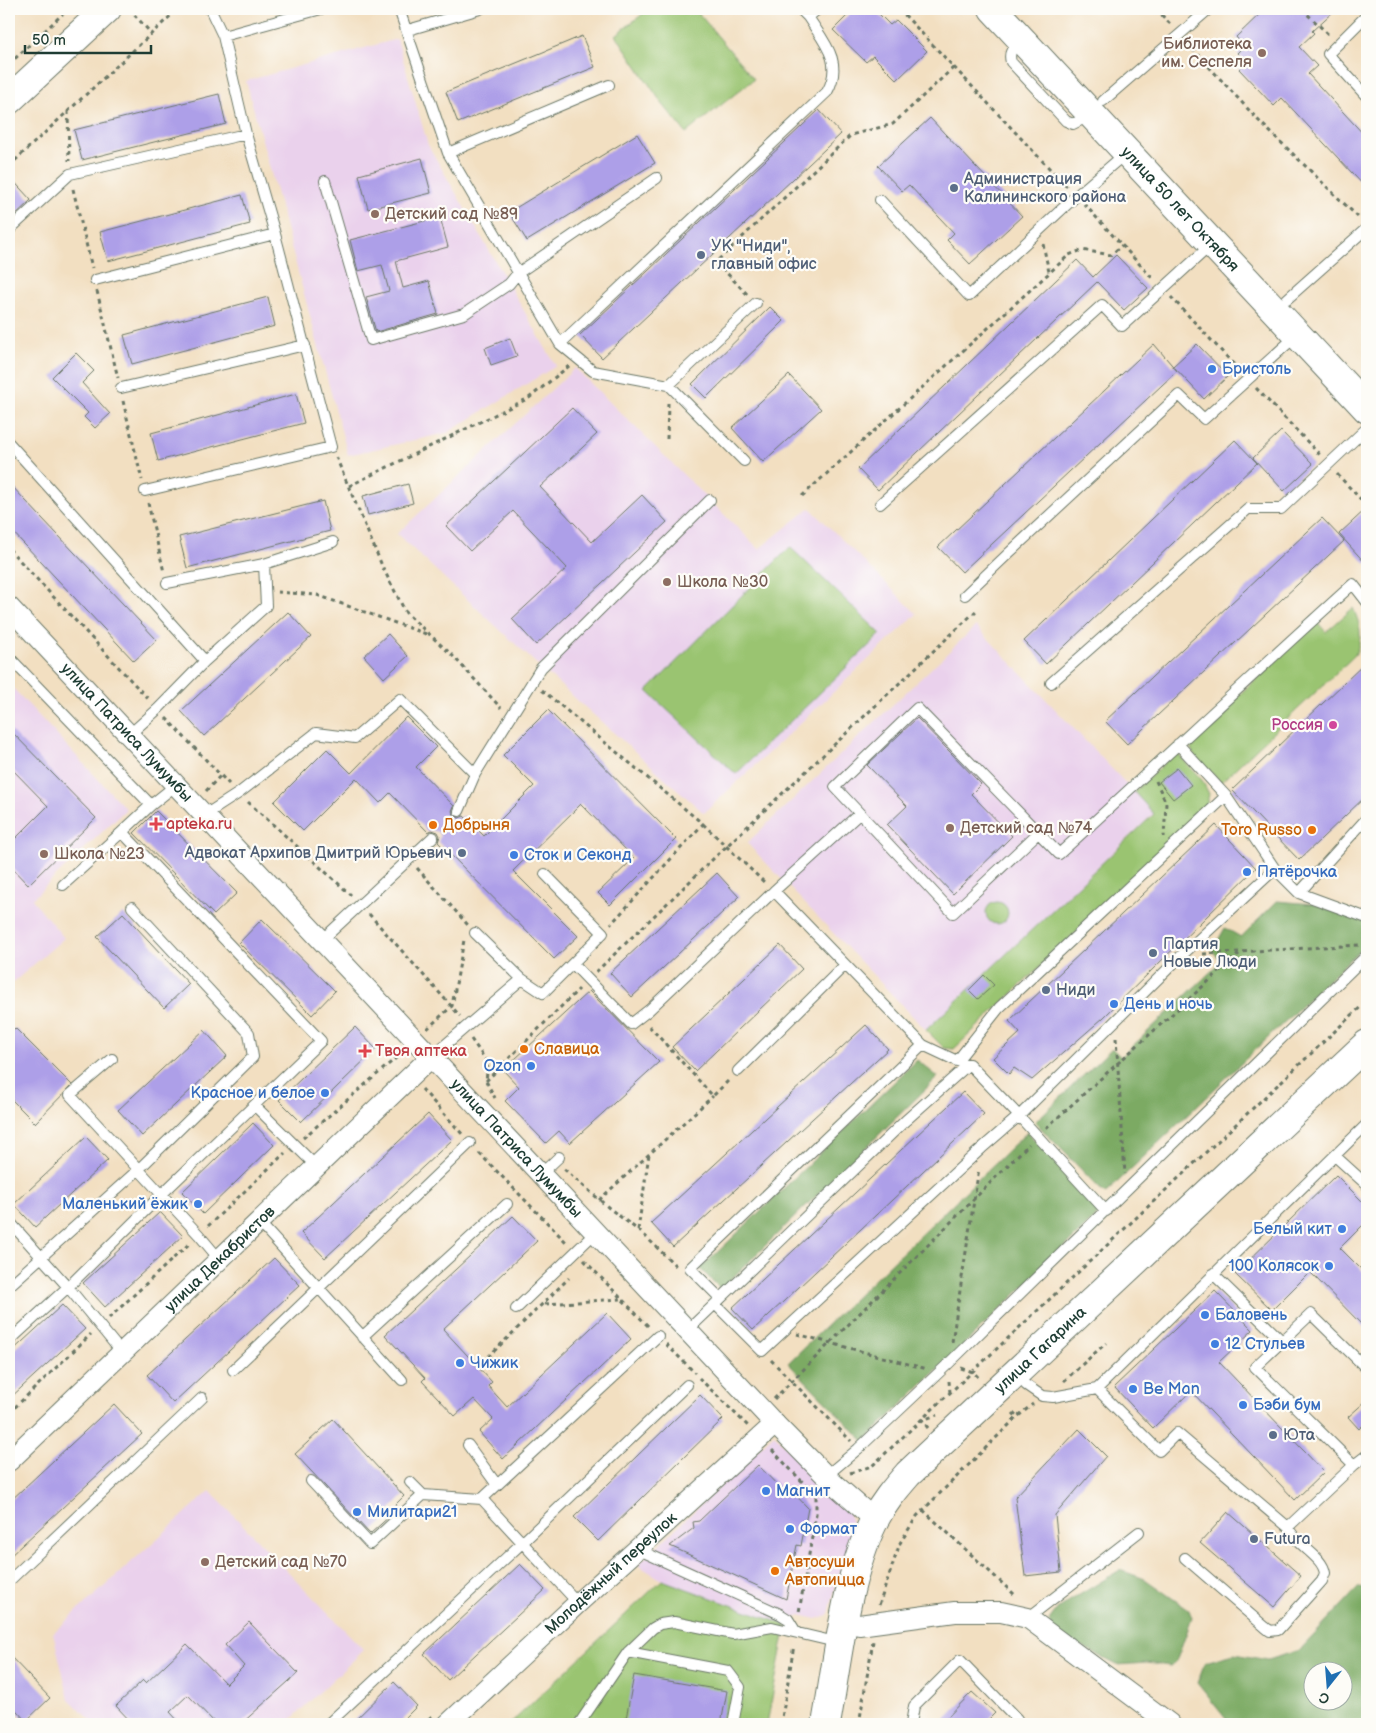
<svg xmlns="http://www.w3.org/2000/svg" width="1376" height="1733" font-family="'Balsamiq Sans',sans-serif">
	<style>
		.built { fill: #ead1ec }
		.green { fill: #9ac471; stroke: #5c8052 }
		.forest { fill: #7baa63; stroke: #4d744c; fill-rule: evenodd }
		.building { fill: #ad9fe8 }
		.lines { fill: none; stroke-linecap: round; stroke-linejoin: round }
		.lane-casing { stroke: #697665; stroke-width: 12 }
		.street-casing { stroke: #697665; stroke-width: 22 }
		.secondary-casing { stroke: #697665; stroke-width: 30 }
		.primary-casing { stroke: #697665; stroke-width: 30 }
		.path { stroke: #697665; stroke-width: 3; stroke-dasharray: 4 4; stroke-linecap: butt }
		.lane { stroke: #fff; stroke-width: 10 }
		.street { stroke: #fff; stroke-width: 20 }
		.secondary { stroke: #fff; stroke-width: 28 }
		.primary { stroke: #fff; stroke-width: 28 }
		.education-dot { fill: #8d6e63; stroke: #fdfcf7; stroke-width: 2 }
		.service-dot { fill: #5c6f8a; stroke: #fdfcf7; stroke-width: 2 }
		.shop-dot { fill: #3f7fe0; stroke: #fdfcf7; stroke-width: 2 }
		.hotel-dot { fill: #d1479c; stroke: #fdfcf7; stroke-width: 2 }
		.health-dot { fill: #e0444e; stroke: #fdfcf7; stroke-width: 2 }
		.food-dot { fill: #e8710a; stroke: #fdfcf7; stroke-width: 2 }
		.labels { text-anchor: middle; dominant-baseline: central; stroke-width: 4.5; stroke-linejoin: round; paint-order: stroke }
		.education-label { font-size: 16px; fill: #785e54; stroke: #fdfcf7; text-anchor: start }
		.service-label { font-size: 16px; fill: #4e5e75; stroke: #fdfcf7; text-anchor: start }
		.street-label { font-size: 16px; fill: #1f3d34; stroke: #fdfcf7 }
		.shop-label { font-size: 16px; fill: #366cbe; stroke: #fdfcf7; text-anchor: start }
		.hotel-label { font-size: 16px; fill: #b23c85; stroke: #fdfcf7; text-anchor: end }
		.health-label { font-size: 16px; fill: #be3a42; stroke: #fdfcf7; text-anchor: start }
		.food-label { font-size: 16px; fill: #c56008; stroke: #fdfcf7; text-anchor: start }
	</style>
	<rect width="100%" height="100%" fill="#fdfcf7"/>
	<filter id="ink" filterUnits="userSpaceOnUse"><feTurbulence type="fractalNoise" baseFrequency=".02" numOctaves="2"/><feDisplacementMap in="SourceGraphic" scale="10" xChannelSelector="R" yChannelSelector="G"/><feConvolveMatrix kernelMatrix="1 2 1 2 8 2 1 2 1" color-interpolation-filters="sRGB"/></filter>
	<filter id="wash" filterUnits="userSpaceOnUse"><feTurbulence type="fractalNoise" baseFrequency=".0096" numOctaves="4" result="noise"/><feDisplacementMap in="SourceGraphic" scale="20" xChannelSelector="R" yChannelSelector="G"/><feGaussianBlur stdDeviation="1.12" result="paint"/><feColorMatrix in="noise" values="0 0 0 0 0 0 0 0 0 0 0 0 0 0 0 0 0 1.4 0 .05"/><feComposite in="paint" operator="in"/></filter>
	<g filter="url(#wash)">
		<rect width="100%" height="100%" fill="#f2dfc1"/>
		<path class="built" d="M397,39L428,145L556,366L447,433L348,455L246,81Z
			M575,368L759,549L810,508L917,614L704,813L541,668L397,534Z
			M976,626L1154,813L926,1030L747,843Z
			M9,684L126,809L32,899L64,938L9,986Z
			M774,1434L846,1507L853,1525V1535L839,1574L829,1613L826,1616L817,1619L799,1615L786,1625L662,1580L638,1565Z
			M210,1491L364,1650L286,1724H95L69,1699L53,1633Z"/>
		<path class="green" d="M649,9H695L754,79L686,133L661,102L616,35Z
			M790,547L881,634L736,774L647,691Z
			M1353,608C1361,626 1363,637 1355,655L1221,782L1198,760L1193,754L1190,745L1194,737L1317,622L1326,632Z
			M1176,752L1202,780L1209,794L1206,808L954,1049L944,1048L926,1030L1154,814L1134,792Z
			M986 913a11 11 0 1 1 22 0a11 11 0 1 1-22 0Z
			M662,1580L786,1625L767,1724H510Z"/>
		<path class="forest" d="M1277,901L1313,904L1365,922L1367,924V943L1105,1194L1035,1122L1112,1048L1121,1057L1222,961L1212,951L1225,928L1241,937Z
			M917,1060L938,1077L721,1289L700,1269Z
			M1027,1132L1103,1210L864,1441L788,1363Z
			M1120,1570L1145,1579L1189,1610L1192,1618L1176,1662L1170,1666L1147,1663L1117,1665L1055,1633L1049,1620L1058,1608Z
			M1359,1587L1367,1588V1724H1230L1197,1683L1205,1662L1234,1654L1268,1660L1300,1650ZM1344,1670V1700H1314V1670Z"/>
		<g id="blocks">
			<path class="building" d="M854,9H874L890,25L896,20L927,51L897,80L873,56L866,62L833,30Z
				M1265,9H1336L1312,31L1314,33L1299,47L1317,66L1308,74L1367,138V189L1282,98L1274,106L1239,69L1246,62L1237,53L1244,46L1236,37Z
				M582,36L595,67L458,123L446,92Z
				M219,94L226,124L82,160L74,130Z
				M819,110L841,134L602,358L580,335Z
				M930,118L1022,216L970,264L947,240L954,233L909,185L902,191L878,166Z
				M637,134L655,163L527,241L509,212Z
				M422,158L431,193L368,209L359,175Z
				M9,176L31,200L9,221Z
				M242,195L250,224L108,261L100,232Z
				M440,217L448,247L396,261L403,288L429,281L438,314L376,332L366,297L389,291L382,265L358,271L350,240Z
				M1116,255L1148,288L1124,310L1097,282L878,490L858,469L1077,260L1093,277Z
				M268,297L275,326L132,364L124,335Z
				M770,307L784,321L706,398L692,384Z
				M510,338L517,356L491,365L485,348Z
				M1154,344L1177,371L962,572L938,547Z
				M1197,344L1228,376L1204,399L1173,366Z
				M76,353L94,371L82,383L110,414L95,428L84,417L88,413L52,377Z
				M789,375L821,409L763,462L732,428Z
				M296,394L304,423L158,461L151,433Z
				M572,408L597,434L540,487L592,542L642,495L667,522L536,645L512,619L567,568L513,511L470,551L446,526Z
				M1281,431L1313,464L1284,491L1253,458Z
				M1235,440L1257,463L1046,664L1024,641Z
				M9,483L157,640L134,661L9,528Z
				M408,484L413,503L368,515L363,496Z
				M323,501L330,531L187,568L179,537Z
				M1367,508V565L1339,534Z
				M1322,518L1344,541L1127,744L1105,721Z
				M288,612L311,637L204,736L181,711Z
				M388,634L408,656L384,678L364,656Z
				M1367,661V795L1299,860L1232,790Z
				M548,710L676,839L610,905L598,893L634,858L581,804L513,871L578,936L554,959L438,842L440,836L438,832L432,830L428,832L390,793L380,803L356,778L303,831L274,802L327,749L351,773L406,717L436,747L416,767L454,806L452,811L454,815L459,818L464,816L484,836L534,786L503,755Z
				M917,718L981,784L971,794L1012,836L953,894L887,825L907,806L867,765Z
				M9,729L96,818L28,885L9,865V845L48,806L9,766Z
				M1177,768L1191,785L1173,799L1159,782Z
				M156,811L237,893L214,915L134,833Z
				M1216,825L1256,868L1103,1018L1032,1080L1014,1068L1009,1074L993,1058L1020,1033L1009,1021Z
				M717,873L739,897L632,997L610,973Z
				M123,913L189,984L164,1008L97,937Z
				M262,919L335,991L312,1015L239,943Z
				M780,945L802,969L695,1071L672,1047Z
				M984,975L994,985L978,999L969,990Z
				M589,991L659,1062L570,1143L559,1131L546,1143L505,1101L519,1087L503,1070Z
				M866,1025L888,1049L673,1247L651,1223Z
				M355,1027L376,1049L301,1122L279,1100Z
				M15,1028L72,1085L35,1123L9,1097V1034Z
				M204,1030L227,1056L142,1136L118,1110Z
				M963,1092L984,1114L753,1330L732,1308Z
				M428,1114L452,1140L325,1258L301,1233Z
				M253,1123L274,1145L203,1214L182,1192Z
				M86,1137L108,1160L35,1227L14,1204Z
				M1336,1175L1367,1206V1221L1340,1248L1367,1275V1330L1310,1272L1272,1310L1235,1274Z
				M160,1212L183,1236L105,1307L83,1283Z
				M513,1216L537,1241L443,1329L492,1382L488,1386L507,1407L607,1313L631,1339L503,1459L479,1432L493,1419L474,1399L455,1416L422,1381L425,1378L385,1335Z
				M274,1258L300,1285L173,1403L147,1375Z
				M1215,1291L1253,1330L1219,1362L1324,1472L1295,1500L1191,1391L1153,1428L1114,1387Z
				M62,1305L85,1329L9,1399V1354Z
				M700,1395L723,1419L598,1541L574,1517Z
				M1367,1400V1421L1359,1429L1348,1417Z
				M114,1404L142,1434L9,1557V1502Z
				M333,1419L404,1496L389,1511L392,1514L370,1534L295,1454Z
				M1079,1429L1106,1456L1055,1515L1061,1572L1025,1576L1015,1497Z
				M758,1465L782,1490L787,1486L808,1508L801,1546L797,1545L786,1599L670,1546L694,1528L693,1522L699,1521Z
				M1228,1512L1301,1576L1274,1607L1200,1543Z
				M520,1564L545,1590L448,1680L424,1654Z
				M249,1622L298,1673L241,1724H216L188,1695L170,1712L181,1724H133L116,1706L143,1680L146,1683L187,1644L226,1684L244,1666L225,1645Z
				M9,1655L50,1698L26,1721L9,1702Z
				M634,1675L727,1691L721,1724H625Z
				M394,1682L417,1706L399,1724H351Z
				M972,1692L995,1713L984,1724H941Z"/>
		</g>
	</g>
	<g filter="url(#ink)">
		<use href="#blocks" fill-opacity="0" stroke="#697665" stroke-width="1"/>
		<g class="lines">
			<g class="lane-casing">
				<path id="lane" d="M399,9L448,153L560,344L827,92C844,62 824,42 808,17
					M800,9L808,17L818,9
					M1367,15L1328,54L1367,97
					M408,30L480,9
					M223,36L321,9
					M1020,41C1013,48 1008,52 1011,62L1066,121L1073,124L1079,121L1089,113
					M1103,101L1209,9
					M448,153L609,85
					M325,181L371,340L464,314L509,284L518,273L657,178
					M880,200L969,296L1076,196L1126,153
					M9,230L70,174L246,134
					M95,280L275,234
					M1287,299L1367,228
					M560,344L593,371L669,385L744,461
					M669,385L756,303
					M121,388L305,345
					M9,443L205,661
					M145,491L331,447L275,234L246,134L223,36L210,9
					M880,504L1102,305L1122,326L1212,244
					M167,583L264,564L333,542
					M965,595L1010,552L1179,395L1204,419L1296,336
					M9,657L151,805
					M1051,683L1248,509H1281L1367,428
					M129,735L158,709L205,661L266,606L264,564
					M1226,796L1275,869L1299,893L1367,918
					M459,811L475,774
					M205,815L239,793L316,733L355,738L400,699L475,774L541,668L710,500
					M1038,833L953,913L835,787L917,708L1059,854C1157,765 1254,673 1353,584L1367,602
					M63,885L122,832
					M774,891L859,814
					M1299,893L1367,818
					M475,933L522,979
					M322,940L433,837
					M573,964L631,1024L649,1010L774,891L923,1045L957,1061L969,1064L1019,1116L982,1148L762,1351L715,1304
					M431,1057L522,979L543,993L603,933L545,874
					M112,1059L70,1095L199,1235L220,1260
					M957,1061L999,1008L1226,796L1178,744
					M738,1071L845,965
					M255,1106L317,1167
					M1335,1156L1367,1185
					M541,1174L559,1157
					M1106,1211L1019,1116L1182,955L1275,869
					M9,1221L68,1287L122,1353
					M259,1222L402,1380
					M1213,1274L1282,1341
					M9,1286L138,1170L253,1057L249,1033L132,907
					M720,1298L690,1268L923,1045
					M516,1309L596,1232
					M688,1330L905,1121L969,1064
					M362,1337L507,1204
					M9,1341L68,1287L161,1195L321,1041L122,832L151,805L176,785
					M233,1370L470,1143
					M1026,1385L1042,1396L1053,1397L1097,1389L1367,1124
					M1097,1389L1159,1451L1177,1433L1288,1527L1354,1465L1367,1455
					M468,1445L497,1485
					M1354,1465L1255,1367L1311,1314L1367,1369
					M826,1476L858,1449L948,1364L1367,955
					M311,1481L370,1544L423,1495
					M410,1482L423,1495L482,1499L578,1603
					M482,1499L658,1336
					M637,1549L780,1614L788,1619L796,1632
					M1185,1558L1265,1627L1270,1631L1278,1630L1322,1581L1325,1573C1322,1555 1296,1546 1288,1527
					M9,1581L202,1398
					M1028,1618L1139,1532
					M628,1652L728,1671L740,1687L733,1724
					M328,1724L522,1543L687,1385
					M579,1724L628,1652L653,1628L660,1624L674,1622L733,1634L772,1627L840,1643
					M911,1724L914,1706L960,1660L1017,1719L1012,1724"/>
			</g>
			<g class="street-casing">
				<g id="street">
					<path id="s1" d="M9,607L775,1424L833,1483L875,1520"/>
					<path id="s2" d="M9,1461L431,1057"/>
					<path d="M859,1625L955,1612H1001L1028,1618L1170,1724"/>
					<path id="s3" d="M448,1724L578,1603L775,1424"/>
				</g>
			</g>
			<g class="secondary-casing">
				<g id="secondary">
					<path id="s4" d="M993,9L1367,409"/>
					<path d="M9,100L107,9"/>
				</g>
			</g>
			<g class="primary-casing">
				<g id="primary">
					<path id="s5" d="M826,1724C838,1659 845,1580 874,1521C883,1503 895,1489 908,1474L1367,1044"/>
				</g>
			</g>
			<path class="path" d="M129,9L151,33
				M899,9L1067,187
				M1156,9L1171,25
				M1302,9L1330,36
				M1187,43L1259,121L1360,219
				M9,64L68,9
				M68,111L69,161
				M9,166L178,9
				M73,189L92,268
				M1084,204L1154,280
				M1043,244L1049,272
				M97,291L118,378
				M747,294L716,262L851,135L893,124L954,67
				M1171,297L1240,371
				M1256,388L1321,456
				M123,401L142,480
				M667,439L668,403
				M336,457L383,568L406,613L452,655L501,708
				M1337,474L1367,506
				M349,486L529,398L569,366
				M802,496L1069,255L1082,250L1111,255L1122,245
				M148,503L164,572
				M9,549L150,701
				M277,592L317,595L429,635
				M542,690L703,824L611,924
				M166,718L229,784
				M1156,781L1166,803L1164,837
				M206,791L221,775
				M248,802L351,895
				M703,824L764,882
				M417,868L468,925
				M369,914L460,1016
				M1203,954L1359,945
				M596,972L714,858L978,609
				M649,1026L713,1096L729,1080
				M427,1029L452,1006L464,940
				M1116,1038L1125,1174
				M471,1039L488,1063L486,1081L495,1098
				M486,1081L579,989
				M422,1089L463,1135
				M1046,1128L1241,952
				M303,1138L403,1052
				M479,1153L567,1243
				M564,1169L609,1208L643,1234L678,1268
				M599,1200L713,1096
				M208,1226L285,1153
				M638,1230L649,1154
				M584,1260L649,1327
				M545,1304L621,1299
				M109,1318L190,1243
				M797,1334L927,1369
				M952,1342L979,1168
				M666,1344L695,1373
				M488,1357L569,1278
				M771,1360L851,1441
				M961,1368L973,1372L979,1378
				M699,1378L748,1426
				M949,1381L950,1393
				M1064,1381L1106,1343
				M774,1399L1029,1144
				M9,1413L91,1334
				M1013,1413L1017,1417
				M928,1428L922,1420L937,1415
				M772,1450L816,1496V1514L799,1612
				M850,1473L872,1466L1367,1001
				M923,1510L1016,1596
				M879,1605L900,1543L917,1516L1017,1417L1033,1404
				M423,1724L432,1716
				M781,1724L794,1645
				M859,1724L873,1641"/>
			<use href="#lane" class="lane"/>
			<use href="#street" class="street"/>
			<use href="#secondary" class="secondary"/>
			<use href="#primary" class="primary"/>
		</g>
	</g>
	<g class="education-dot">
		<circle cx="1262" cy="53" r="5"/>
		<circle cx="375" cy="214" r="5"/>
		<circle cx="667" cy="582" r="5"/>
		<circle cx="950" cy="828" r="5"/>
		<circle cx="44" cy="854" r="5"/>
		<circle cx="205" cy="1562" r="5"/>
	</g>
	<g class="service-dot">
		<circle cx="954" cy="188" r="5"/>
		<circle cx="701" cy="255" r="5"/>
		<circle cx="462" cy="853" r="5"/>
		<circle cx="1153" cy="953" r="5"/>
		<circle cx="1046" cy="990" r="5"/>
		<circle cx="1273" cy="1435" r="5"/>
		<circle cx="1254" cy="1539" r="5"/>
	</g>
	<g class="shop-dot">
		<circle cx="1212" cy="369" r="5"/>
		<circle cx="514" cy="855" r="5"/>
		<circle cx="1247" cy="872" r="5"/>
		<circle cx="1114" cy="1004" r="5"/>
		<circle cx="531" cy="1066" r="5"/>
		<circle cx="325" cy="1093" r="5"/>
		<circle cx="198" cy="1204" r="5"/>
		<circle cx="1342" cy="1229" r="5"/>
		<circle cx="1329" cy="1266" r="5"/>
		<circle cx="1205" cy="1315" r="5"/>
		<circle cx="1215" cy="1344" r="5"/>
		<circle cx="460" cy="1363" r="5"/>
		<circle cx="1133" cy="1389" r="5"/>
		<circle cx="1243" cy="1405" r="5"/>
		<circle cx="766" cy="1491" r="5"/>
		<circle cx="357" cy="1512" r="5"/>
		<circle cx="790" cy="1529" r="5"/>
	</g>
	<circle class="hotel-dot" cx="1333" cy="725" r="5"/>
	<g class="health-dot">
		<path d="M153.5 816.5h5v5h5v5h-5v5h-5v-5h-5v-5h5z"/>
		<path d="M362.5 1043.5h5v5h5v5h-5v5h-5v-5h-5v-5h5z"/>
	</g>
	<g class="food-dot">
		<circle cx="433" cy="825" r="5"/>
		<circle cx="1312" cy="830" r="5"/>
		<circle cx="524" cy="1049" r="5"/>
		<circle cx="775" cy="1571" r="5"/>
	</g>
	<g class="labels">
		<g class="education-label">
			<text x="1252" y="44" text-anchor="end">Библиотека<tspan x="1252" dy="18">им. Сеспеля</tspan></text>
			<text x="385" y="214">Детский сад №89</text>
			<text x="677" y="582">Школа №30</text>
			<text x="960" y="828">Детский сад №74</text>
			<text x="54" y="854">Школа №23</text>
			<text x="215" y="1562">Детский сад №70</text>
		</g>
		<g class="service-label">
			<text x="964" y="179">Администрация<tspan x="964" dy="18">Калининского района</tspan></text>
			<text x="711" y="246">УК "Ниди",<tspan x="711" dy="18">главный офис</tspan></text>
			<text x="452" y="853" text-anchor="end">Адвокат Архипов Дмитрий Юрьевич</text>
			<text x="1163" y="944">Партия<tspan x="1163" dy="18">Новые Люди</tspan></text>
			<text x="1056" y="990">Ниди</text>
			<text x="1283" y="1435">Юта</text>
			<text x="1264" y="1539">Futura</text>
		</g>
		<g class="street-label">
			<text stroke="none"><textPath href="#s4" startOffset="274">улица 50 лет Октября</textPath></text>
			<text stroke="none"><textPath href="#s1" startOffset="172">улица Патриса Лумумбы</textPath></text>
			<text stroke="none"><textPath href="#s1" startOffset="742">улица Патриса Лумумбы</textPath></text>
			<text stroke="none"><textPath href="#s2" startOffset="292">улица Декабристов</textPath></text>
			<text stroke="none"><textPath href="#s5" startOffset="449">улица Гагарина</textPath></text>
			<text stroke="none"><textPath href="#s3" startOffset="222">Молодёжный переулок</textPath></text>
		</g>
		<g class="shop-label">
			<text x="1222" y="369">Бристоль</text>
			<text x="524" y="855">Сток и Секонд</text>
			<text x="1257" y="872">Пятёрочка</text>
			<text x="1124" y="1004">День и ночь</text>
			<text x="521" y="1066" text-anchor="end">Ozon</text>
			<text x="315" y="1093" text-anchor="end">Красное и белое</text>
			<text x="188" y="1204" text-anchor="end">Маленький ёжик</text>
			<text x="1332" y="1229" text-anchor="end">Белый кит</text>
			<text x="1319" y="1266" text-anchor="end">100 Колясок</text>
			<text x="1215" y="1315">Баловень</text>
			<text x="1225" y="1344">12 Стульев</text>
			<text x="470" y="1363">Чижик</text>
			<text x="1143" y="1389">Be Man</text>
			<text x="1253" y="1405">Бэби бум</text>
			<text x="776" y="1491">Магнит</text>
			<text x="367" y="1512">Милитари21</text>
			<text x="800" y="1529">Формат</text>
		</g>
		<g class="hotel-label">
			<text x="1323" y="725">Россия</text>
		</g>
		<g class="health-label">
			<text x="166" y="824">apteka.ru</text>
			<text x="375" y="1051">Твоя аптека</text>
		</g>
		<g class="food-label">
			<text x="443" y="825">Добрыня</text>
			<text x="1302" y="830" text-anchor="end">Toro Russo</text>
			<text x="534" y="1049">Славица</text>
			<text x="785" y="1562">Автосуши<tspan x="785" dy="18">Автопицца</tspan></text>
		</g>
	</g>
	<rect width="1376" height="1733" fill="none" stroke="#fdfcf7" stroke-width="30"/>
	<g transform="translate(1328 1686) rotate(197)"><circle r="24" fill="#fdfcf7" stroke="#a4b0a9"/>
	<path d="M0-4L9 19L0 12L-9 19Z" fill="#1f6fb2"/>
	<text y="-8" font-size="14" font-weight="bold" text-anchor="middle" fill="#1f3d34">С</text>
	</g>
	<path d="M25 45v8h126v-8" fill="none" stroke="#1f3d34" stroke-width="2.5"/>
	<text x="32" y="45" font-size="15" fill="#1f3d34" stroke="#fdfcf7" stroke-width="4" paint-order="stroke">50 m</text>
</svg>
